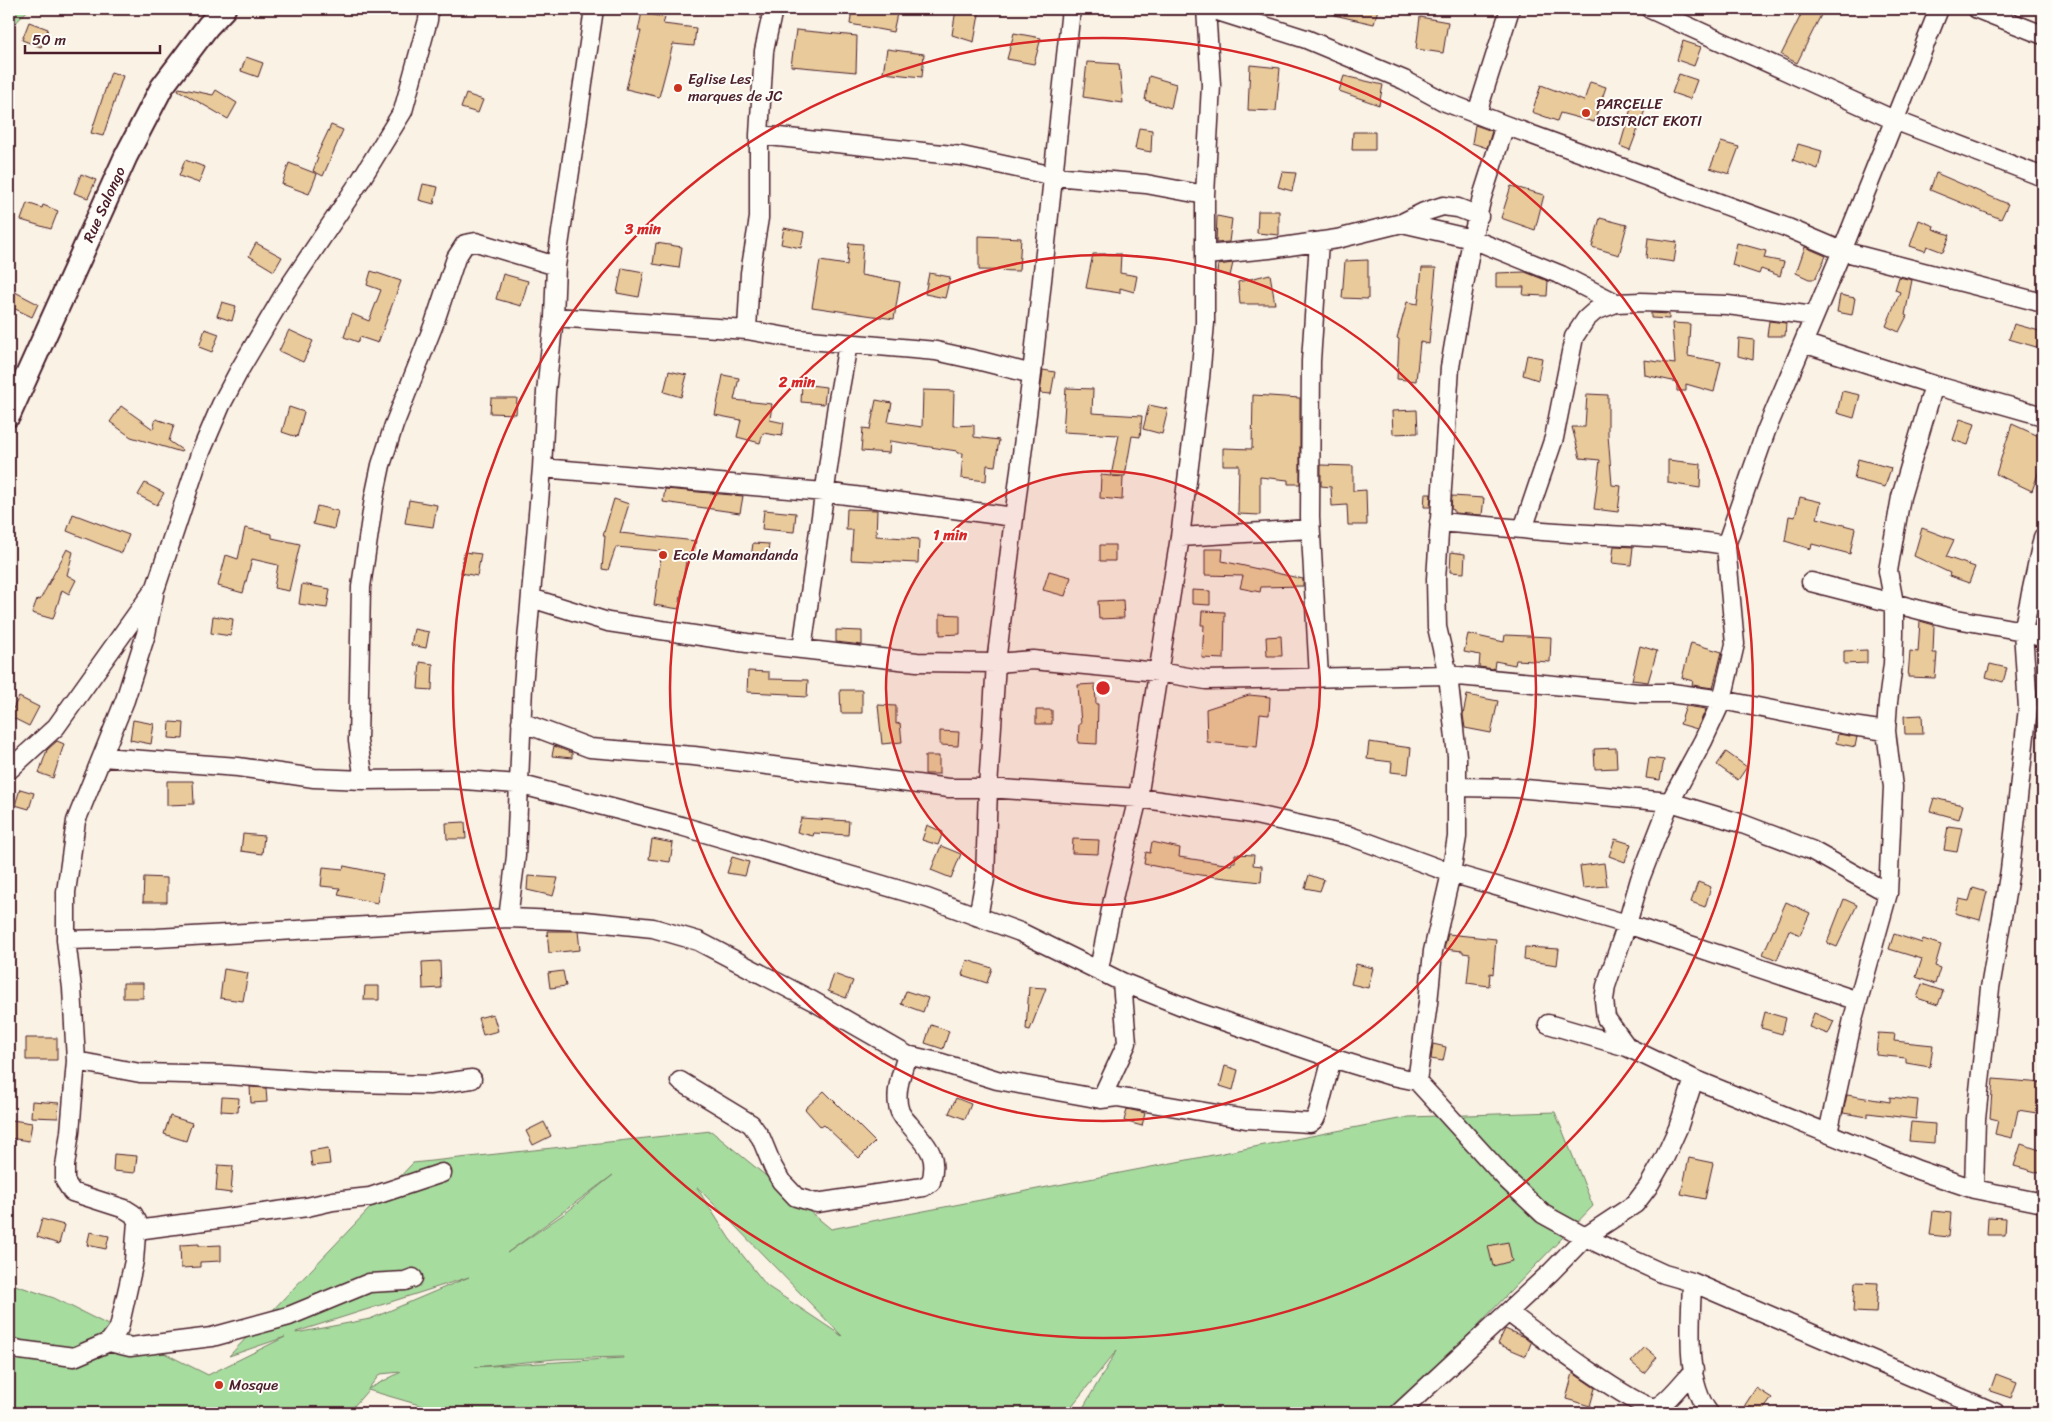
<svg xmlns="http://www.w3.org/2000/svg" width="2052" height="1422" font-family="Sriracha,sans-serif">
	<style>
		.green { fill: #a7dc9f; stroke: #787e65; fill-rule: evenodd }
		.building { fill: #e9ca9b; stroke: #4a1f2b }
		.lines { fill: none; stroke-linecap: round; stroke-linejoin: round }
		.minor-casing { stroke: #4a1f2b; stroke-width: 21 }
		.tertiary-casing { stroke: #4a1f2b; stroke-width: 26 }
		.minor { stroke: #fdfcf7; stroke-width: 18 }
		.tertiary { stroke: #fdfcf7; stroke-width: 22 }
		.ring { fill: none; stroke: #d62828; stroke-width: 2.5 }
		.poi-dot { fill: #c8321e; stroke: #fdfcf7; stroke-width: 2 }
		.labels { text-anchor: middle; dominant-baseline: central; stroke-width: 4; stroke-linejoin: round; paint-order: stroke }
		.poi-label { font-size: 15px; fill: #4a1f2b; stroke: #fdfcf7; text-anchor: start }
		.street-label { font-size: 15px; fill: #4a1f2b; stroke: #fdfcf7 }
		.centre { fill: #d62828; stroke: #fdfcf7; stroke-width: 2.5 }
		.ring-label { font-size: 15px; text-anchor: middle; font-weight: bold; fill: #d62828; stroke: #fdfcf7; stroke-width: 4; stroke-linejoin: round; paint-order: stroke }
	</style>
	<rect width="100%" height="100%" fill="#f9f2e5"/>
	<filter id="ink" filterUnits="userSpaceOnUse"><feTurbulence type="fractalNoise" baseFrequency=".02" numOctaves="2"/><feDisplacementMap in="SourceGraphic" scale="10" xChannelSelector="R" yChannelSelector="G"/><feConvolveMatrix kernelMatrix="1 2 1 2 8 2 1 2 1" color-interpolation-filters="sRGB"/></filter>
	<g filter="url(#ink)">
		<path class="green" d="M9,9H29L9,30Z
			M1555,1112L1593,1206L1393,1413H1080L1117,1350L1066,1413H447L368,1390L348,1413H9V1283L54,1298L208,1375L285,1337L229,1356L413,1163L711,1131L831,1229L1409,1117ZM613,1175L568,1211L507,1253ZM697,1188H698L842,1336L767,1286L729,1238ZM469,1277L370,1319L296,1333V1332ZM623,1357V1358L475,1367L556,1359ZM401,1372L368,1389L380,1374Z"/>
		<path class="building" d="M852,9H898L893,32L850,24Z
			M956,9H980L974,42L952,35Z
			M1335,9H1378L1374,24L1334,15Z
			M1804,9H1824L1797,63L1781,55Z
			M642,12L665,18L663,24L696,28L694,46L673,44L659,97L626,89L641,31H638Z
			M1420,17L1448,22L1443,53L1416,49Z
			M29,22L48,29L41,47L22,40Z
			M796,30L857,36L856,72L791,66Z
			M1014,33L1041,38L1034,64L1007,59Z
			M1683,41L1701,47L1694,66L1677,60Z
			M887,49L924,54L922,77L883,73Z
			M246,57L263,63L258,77L241,71Z
			M1087,62L1119,64L1123,103L1083,97Z
			M1250,65L1280,68L1276,111L1248,110Z
			M111,72L123,76L103,136L91,133Z
			M1679,74L1697,80L1690,99L1672,93Z
			M1149,76L1176,84L1171,108L1145,100Z
			M1344,76L1383,85L1379,105L1339,91Z
			M1590,82L1606,87L1594,122L1560,113L1557,121L1532,112L1541,85L1584,101Z
			M179,88L213,95L216,90L237,103L228,119L178,90Z
			M466,94L483,100L478,113L461,108Z
			M1632,105L1645,110L1630,150L1620,146Z
			M331,125L343,130L323,176L313,171L318,158L316,157Z
			M1475,125L1492,131L1487,148L1472,143Z
			M1139,128L1152,130L1151,152L1135,149Z
			M1353,132H1375V150H1352Z
			M1721,142L1739,147L1729,174L1710,168Z
			M1798,144L1822,151L1818,169L1793,160Z
			M185,160L205,167L199,183L179,176Z
			M289,163L317,174L309,194L282,184Z
			M1282,172L1296,173L1292,191L1278,187Z
			M1936,173L2008,204L2001,219L1930,190Z
			M81,174L96,180L88,198L74,193Z
			M423,184L438,187L434,204L419,200Z
			M1511,186L1544,195L1535,230L1501,218Z
			M27,203L42,208L43,205L58,211L51,229L21,220Z
			M1258,211H1279V235L1257,233Z
			M1217,216L1232,219L1229,242L1216,243Z
			M1600,218L1627,225L1619,255L1592,247Z
			M1919,220L1934,226L1933,229L1950,235L1943,252L1927,246L1925,251L1910,246Z
			M784,228L804,232L801,248L781,244Z
			M979,236L1021,238L1019,271L979,270Z
			M1648,238L1677,242L1674,262L1646,258Z
			M256,243L282,257L274,271L249,256Z
			M656,243L682,247L679,268L653,264Z
			M849,243L863,244L861,275L900,282L894,319L812,307L820,261L847,265Z
			M1737,243L1766,251L1764,258L1784,262L1780,276L1761,269L1759,274L1732,265Z
			M1805,247L1826,256L1815,279H1809L1796,273Z
			M1093,254H1121L1120,273L1137,276L1134,292L1120,288V293L1086,288Z
			M1368,260V299L1342,298L1345,261Z
			M1233,263L1230,276L1217,272L1218,265Z
			M622,268L644,272L639,297L617,293Z
			M1422,268H1436L1429,344L1420,342L1416,381L1397,379L1399,339L1397,338L1407,302L1418,304Z
			M371,271L401,281L378,343L360,337L358,342L344,337L352,314L369,321L381,290L367,285Z
			M1525,272L1548,281L1547,296L1523,295L1524,287H1496V273Z
			M929,273L950,277L945,298L925,294Z
			M503,274L528,281L521,306L496,299Z
			M1270,274L1275,304H1240L1238,282Z
			M1899,277L1912,280L1905,315L1907,316L1899,332L1886,326L1900,292L1895,290Z
			M15,292L38,304L32,317L9,306Z
			M1840,295L1855,298L1852,315L1837,312Z
			M222,302L236,306L232,321L217,316Z
			M1651,313L1669,314V319L1651,318Z
			M1769,321L1786,323L1785,336H1767Z
			M1672,323L1690,324L1688,356L1721,362L1714,392L1686,384V391H1677V382L1645,375L1644,360L1675,364Z
			M2014,324L2043,332V349L2009,339Z
			M205,329L219,334L212,352L199,347Z
			M289,330L313,341L303,362L279,351Z
			M1739,338L1754,340L1753,360L1738,356Z
			M1527,355L1542,358L1538,380L1523,375Z
			M1043,370L1055,372L1051,394L1040,393Z
			M669,371L687,375L681,397L664,392Z
			M723,375L739,378L734,400L772,404L770,420L784,423L782,436L763,433L760,443L737,437L741,420L715,415Z
			M802,384L826,387L824,404L801,402Z
			M1066,388L1093,389L1092,413L1142,416L1140,437L1132,436L1125,476H1112L1123,477L1122,500L1100,498L1101,475L1111,476L1119,435L1063,432Z
			M923,390L954,391L953,426L974,425V437L999,440L995,466L987,465L986,481L961,478L963,453H957V451L890,441L889,453L861,451L863,428L870,429L876,400L892,403L888,422L922,427Z
			M1842,391L1860,395L1854,418L1837,413Z
			M1587,394L1608,395V435L1612,485L1621,486L1618,512L1594,509L1600,460L1580,458L1572,427H1585Z
			M1253,395L1300,398V484H1288V480L1260,477V515L1238,514L1239,465H1223V448L1252,449Z
			M491,398H517L516,414L490,413Z
			M1149,405L1168,409L1162,434L1143,429Z
			M121,406L153,429L156,419L174,425L169,441L182,450L181,452L131,437L110,422Z
			M289,407L304,412L297,437L282,432Z
			M1417,410L1418,433L1393,434L1392,411Z
			M1960,419L1975,424L1968,445L1953,440Z
			M2012,424L2043,438V460L2032,491L1996,474Z
			M1858,459L1891,468L1885,487L1854,479Z
			M1668,460L1701,464L1700,488L1668,483Z
			M1321,465L1353,466V491L1366,490L1367,525H1348L1347,505L1332,506L1331,487L1321,486Z
			M145,483L164,493L157,505L138,495Z
			M665,489L743,496L740,513L663,502Z
			M1425,494H1431L1430,507H1424Z
			M1452,496L1484,498L1482,515L1454,513V510L1451,509Z
			M1800,497L1821,502L1817,518L1855,528L1850,554L1812,544L1811,549L1785,541L1789,516L1795,517Z
			M614,499L629,504L620,533L696,541L694,554H687L679,609L654,605L662,551L616,547L608,570L602,569L605,536H603Z
			M409,500L437,505L433,527L405,523Z
			M317,506L338,511L334,529L313,524Z
			M847,509L877,510L876,536L919,539L918,563L851,560L853,530H846Z
			M764,510L796,513L794,532L762,529Z
			M73,514L129,535L122,553L67,531Z
			M245,528L272,534V538L300,544L289,591L274,588L278,565L252,559L243,593L218,586L226,555L238,559Z
			M1922,528L1954,540L1946,557L1975,567L1969,583L1949,576L1950,573L1914,556Z
			M753,543L769,544L767,560L751,558Z
			M1100,545H1115V561H1100Z
			M1614,546L1633,547L1631,565L1612,563Z
			M67,549L73,552L67,575L76,580L69,594L62,590L53,619L32,613L37,599L40,600Z
			M1205,549H1223L1222,561L1303,579V586L1261,587L1260,592L1240,588L1243,576L1205,575Z
			M464,552L481,554L477,576L461,573Z
			M1451,552L1465,554L1464,573L1450,572Z
			M1049,571L1071,577L1065,596L1043,590Z
			M302,584L330,589L327,608L299,604Z
			M1192,590L1210,591V605L1192,604Z
			M1123,600L1124,618L1099,619L1098,601Z
			M1202,611L1225,612L1224,659L1202,658L1204,625H1201Z
			M940,614L960,615V634L940,635Z
			M213,616L233,619L231,636L211,633Z
			M1920,621L1934,625L1933,653H1937L1935,678L1908,677L1910,651L1918,652Z
			M414,629L429,632L426,648L411,645Z
			M836,630L862,631V645L836,642Z
			M1468,634L1504,642L1505,635L1551,637L1550,662L1516,660L1515,665L1495,661L1494,669L1479,667L1480,655L1464,652Z
			M1281,636L1282,656H1267L1266,637Z
			M1691,643L1722,652L1713,688L1692,685L1693,681L1682,678Z
			M1640,646L1657,651L1648,682L1632,680Z
			M1867,650V663L1844,664V651Z
			M420,662L433,664L432,690L418,689Z
			M1990,664L2007,668L2003,682L1986,677Z
			M748,671L769,672V679L808,680L807,697L790,696V694L747,692Z
			M1095,684L1096,704H1098L1097,744L1078,743L1079,724H1081L1078,685Z
			M840,690H862V713H841Z
			M1249,695L1270,697L1269,715L1260,714L1257,747L1207,742L1206,709Z
			M1467,695L1498,701L1491,733L1465,728L1463,715Z
			M19,697L39,707L29,726L9,716Z
			M878,705L896,706V724L900,723L902,742L882,744Z
			M1686,706L1706,709L1697,729L1680,724Z
			M1036,710H1052V724H1036Z
			M1922,715L1923,734H1905L1904,716Z
			M133,720L154,724L151,744L130,740Z
			M170,722L184,723L183,739L169,738Z
			M940,731L959,732L958,746L940,745Z
			M1838,734L1857,737L1855,747L1836,743Z
			M57,741L64,744L53,778L39,773L47,750Z
			M1369,742L1411,748L1408,774L1391,772L1392,762L1367,759Z
			M554,746L572,753V758L552,756Z
			M1616,748L1617,768L1595,769L1594,749Z
			M1726,752L1747,767L1738,780L1717,765Z
			M925,756H939V774H925Z
			M1649,758L1664,760L1660,780L1646,778Z
			M167,781H193L194,804L167,805Z
			M20,789L34,793L29,809L15,805Z
			M1934,798L1963,805L1959,819L1930,811Z
			M801,818L849,821L848,835L814,833L813,836L797,832Z
			M465,822L466,839H447L446,823Z
			M927,825L943,832L938,845L922,840Z
			M1948,826L1962,828L1957,852L1944,850Z
			M243,834L264,836L262,854L241,851Z
			M652,839L673,843L670,862L649,859Z
			M1073,839L1099,840L1098,854L1072,853Z
			M1615,839L1631,844L1625,862L1609,856Z
			M1152,842L1180,848L1179,857L1231,865L1232,862H1235V854L1254,855L1253,865L1262,866L1261,882L1200,875L1144,864L1146,852L1150,853Z
			M941,846L961,854L951,878L931,870Z
			M732,857L749,862L745,876L727,873Z
			M1604,863L1607,886L1583,888L1580,866Z
			M344,866L383,874L377,903L338,895L340,888L321,886L323,867L343,869Z
			M1309,875L1324,880L1320,891L1305,888Z
			M528,876L558,878L553,896L527,890Z
			M144,877L167,878V902H143Z
			M1698,882L1711,887L1705,907L1691,902Z
			M1973,888L1987,892L1980,920L1955,913L1959,899L1969,901Z
			M1844,899L1857,905L1837,947L1827,943Z
			M1786,902L1810,913L1800,935L1789,930L1777,960L1763,954Z
			M547,931H578L580,950L549,953Z
			M1448,934L1496,939L1493,974L1490,973L1489,986L1467,983L1470,954L1463,953V951L1444,949Z
			M1894,934L1922,943L1923,939L1941,945L1935,966L1940,968L1935,984L1916,977L1922,959L1889,949Z
			M1525,947L1559,949L1557,965L1524,960Z
			M967,960L992,968L987,983L962,975Z
			M440,961L441,988L423,989L422,962Z
			M1356,964L1373,968L1368,988L1351,984Z
			M224,969L248,973L243,1001L220,998Z
			M563,971L566,986L550,988L548,973Z
			M834,974L853,981L846,998L828,991Z
			M123,983H143V998H123Z
			M1922,984L1943,991L1938,1005L1917,998Z
			M365,986H379V1000H364Z
			M1029,987L1046,988L1030,1030L1026,1029Z
			M906,991L928,998L923,1012L901,1004Z
			M1765,1012L1786,1018L1782,1034L1761,1028Z
			M1814,1013L1834,1021L1828,1034L1809,1027Z
			M493,1014L498,1031L483,1035L478,1018Z
			M931,1025L949,1031L943,1049L925,1043Z
			M1878,1033L1895,1034L1894,1041L1933,1045L1930,1067L1906,1063V1058L1876,1055Z
			M26,1038H57V1060H26Z
			M1433,1044L1446,1047L1443,1061L1431,1059Z
			M1225,1066L1238,1070L1233,1090L1220,1086Z
			M1993,1079L2043,1083V1114L2018,1110L2012,1138L1995,1134L1998,1120L1990,1118Z
			M250,1087L266,1088L267,1102L251,1103Z
			M824,1091L875,1142L859,1158L824,1125L821,1127L805,1109Z
			M1847,1095L1890,1102V1097L1918,1100L1916,1119L1868,1113V1117L1843,1113Z
			M222,1097L239,1098L238,1112L221,1111Z
			M956,1098L971,1104L965,1119L949,1113Z
			M32,1101L59,1103L58,1118L31,1117Z
			M1127,1109L1145,1113L1142,1126L1124,1121Z
			M170,1116L192,1123L186,1141L164,1134Z
			M12,1120L32,1123L29,1141L9,1138Z
			M544,1122L551,1136L533,1145L526,1131Z
			M1911,1122L1935,1124L1934,1143L1909,1141Z
			M2021,1144L2043,1151V1174L2014,1166Z
			M328,1148L330,1164L312,1166L310,1151Z
			M114,1154L137,1156L135,1173L113,1171Z
			M1689,1158L1713,1163L1705,1199L1681,1194Z
			M218,1165L233,1166L231,1193L216,1191Z
			M1933,1211L1951,1213L1949,1237L1930,1235Z
			M1988,1217L2006,1218L2005,1235H1987Z
			M42,1219L64,1225L59,1244L37,1237Z
			M90,1232L109,1236L106,1249L87,1245Z
			M1508,1242L1512,1261L1493,1266L1488,1246Z
			M199,1244V1246L221,1245V1261L200,1262V1267L181,1268L180,1245Z
			M1855,1282L1878,1283L1876,1313L1853,1312Z
			M1505,1329L1524,1337L1531,1343L1526,1356L1498,1344Z
			M1645,1347L1657,1357L1644,1373L1631,1362Z
			M1573,1373L1595,1388L1590,1406L1566,1399Z
			M1996,1374L2017,1382L2011,1398L1990,1391Z
			M1756,1388L1772,1398L1761,1413H1757L1745,1405Z"/>
		<g class="lines">
			<g class="minor-casing">
				<path id="minor" d="M1211,9L1306,39L1404,80L1443,101L1505,125L1788,228L1842,251L2043,303
					M1650,9L1894,120L2043,177
					M1939,9L1842,251L1766,431L1726,545L1735,644L1722,700L1703,741L1670,802L1640,879L1627,924L1606,986L1604,1000L1606,1018L1627,1047L1694,1079L1918,1170L1974,1189L2043,1203
					M1977,9L2043,35
					M1477,113L1510,9
					M759,135L962,156L1054,176L1146,184L1205,195
					M1402,223L1472,239L1561,275L1616,303
					M1206,255L1269,249L1337,239L1402,223L1424,212L1443,206L1458,208L1479,216
					M554,317L747,330L798,339L936,351L981,361L1032,374
					M747,330L750,273L759,218V135L764,51L773,9
					M1803,343L1934,385L2043,416
					M542,468L824,492L1014,517
					M1439,522L1523,529L1554,438L1574,337L1586,319L1595,311L1616,303L1641,302L1727,305L1814,316
					M1523,529C1591,537 1659,534 1726,545
					M1180,537L1310,529
					M1811,582L1951,618L2023,631L2043,638
					M531,598L608,622L747,643L917,662L996,663L1033,660L1158,672L1206,680L1448,675L1639,693H1672L1722,700L1852,726L1886,731
					M802,649L837,405L848,344
					M1319,677L1310,517L1311,361L1319,242
					M521,722L590,748L694,756L949,788H988L1138,798L1247,813L1350,836L1451,873L1627,924L1858,1001
					M102,757L238,767L314,778L364,780L451,779L518,784L681,826L927,898L1020,932L1122,982L1197,1012L1332,1058L1388,1075L1417,1081L1428,1003L1433,951L1451,873L1457,837V756L1448,675L1437,627L1436,579L1450,367L1472,239L1482,197L1505,125
					M9,770L56,727L156,587L200,454L221,405L240,369L286,291L360,181L403,111L428,20L429,9
					M364,780L358,741L361,587L374,498L381,465L394,425L434,324L456,258L465,244L476,242L556,266
					M1458,787L1516,788L1670,802L1740,823L1811,850L1888,893
					M978,917L985,879L988,788L996,663L1032,374L1071,9
					M508,918L516,856L523,686L542,468L546,392L554,317L556,266L594,9
					M66,940L157,938L508,918L585,921L653,928L698,941L813,1001L907,1055
					M1099,969L1115,890L1138,798L1180,537L1200,378L1205,323V195L1211,85L1206,9
					M1548,1024L1627,1047
					M76,1061L140,1073L229,1075L322,1082L429,1085L472,1079
					M680,1081L751,1124L761,1138L773,1167L781,1181L796,1197L816,1203L923,1187L931,1182C939,1153 926,1145 909,1124C906,1121 902,1116 900,1112C893,1095 902,1072 907,1055L942,1063L997,1080L1101,1099L1127,1043L1122,982
					M1417,1081L1507,1180L1543,1214L1585,1237L1618,1253L1664,1274L1692,1282L1996,1413
					M1101,1099L1117,1097L1246,1119L1310,1123L1315,1119L1318,1112L1332,1058
					M1828,1133L1853,1019L1888,893L1893,787L1886,731L1888,702L1893,664L1894,634V603L1888,571L1901,497L1934,385
					M1974,1189L1976,1119L1990,988L2010,870L2028,708L2023,631L2043,537
					M137,1230L307,1207L333,1201L370,1197L442,1173
					M1692,1282C1691,1321 1684,1381 1709,1413
					M1508,1312C1528,1327 1638,1411 1655,1407C1667,1404 1685,1379 1694,1370
					M109,1342L119,1328L134,1261L137,1221L133,1214L125,1209L72,1192L65,1181V1166L70,1132L76,1061L72,988L66,940V892L76,821L125,700L146,634L154,595
					M9,1347L20,1350L74,1357L109,1342L130,1347L212,1337L289,1316L369,1283L405,1281L413,1278
					M1399,1413L1551,1272L1585,1237L1635,1204L1648,1187L1664,1159L1678,1128L1694,1079"/>
			</g>
			<g class="tertiary-casing">
				<g id="tertiary">
					<path id="s1" d="M9,415L126,156L162,87L208,26L224,9"/>
				</g>
			</g>
			<use href="#minor" class="minor"/>
			<use href="#tertiary" class="tertiary"/>
		</g>
	</g>
	<circle cx="1103" cy="688" r="217" fill="#d62828" fill-opacity=".12"/>
	<g class="ring">
		<circle cx="1103" cy="688" r="217"/>
		<circle cx="1103" cy="688" r="433"/>
		<circle cx="1103" cy="688" r="650"/>
	</g>
	<g class="poi-dot">
		<circle cx="678" cy="88" r="5"/>
		<circle cx="1586" cy="113" r="5"/>
		<circle cx="663" cy="555" r="5"/>
		<circle cx="219" cy="1385" r="5"/>
	</g>
	<g class="labels">
		<g class="poi-label">
			<text x="688" y="79">Eglise Les<tspan x="688" dy="17">marques de JC</tspan></text>
			<text x="1596" y="104">PARCELLE<tspan x="1596" dy="17">DISTRICT EKOTI</tspan></text>
			<text x="673" y="555">Ecole Mamandanda</text>
			<text x="229" y="1385">Mosque</text>
		</g>
		<g class="street-label">
			<text stroke="none"><textPath href="#s1" startOffset="231">Rue Salongo</textPath></text>
		</g>
	</g>
	<circle cx="1103" cy="688" r="8" class="centre"/>
	<g class="ring-label">
		<text x="643" y="234">3 min</text>
		<text x="797" y="387">2 min</text>
		<text x="950" y="540">1 min</text>
	</g>
	<rect width="2052" height="1422" fill="none" stroke="#fdfcf7" stroke-width="30"/>
	<rect x="15" y="15" width="2022" height="1392" fill="none" stroke="#4a1f2b" stroke-width="2" filter="url(#ink)"/>
	<path d="M25 45v8h135v-8" fill="none" stroke="#4a1f2b" stroke-width="2.5"/>
	<text x="32" y="45" font-size="15" fill="#4a1f2b" stroke="#fdfcf7" stroke-width="4" paint-order="stroke">50 m</text>
</svg>
